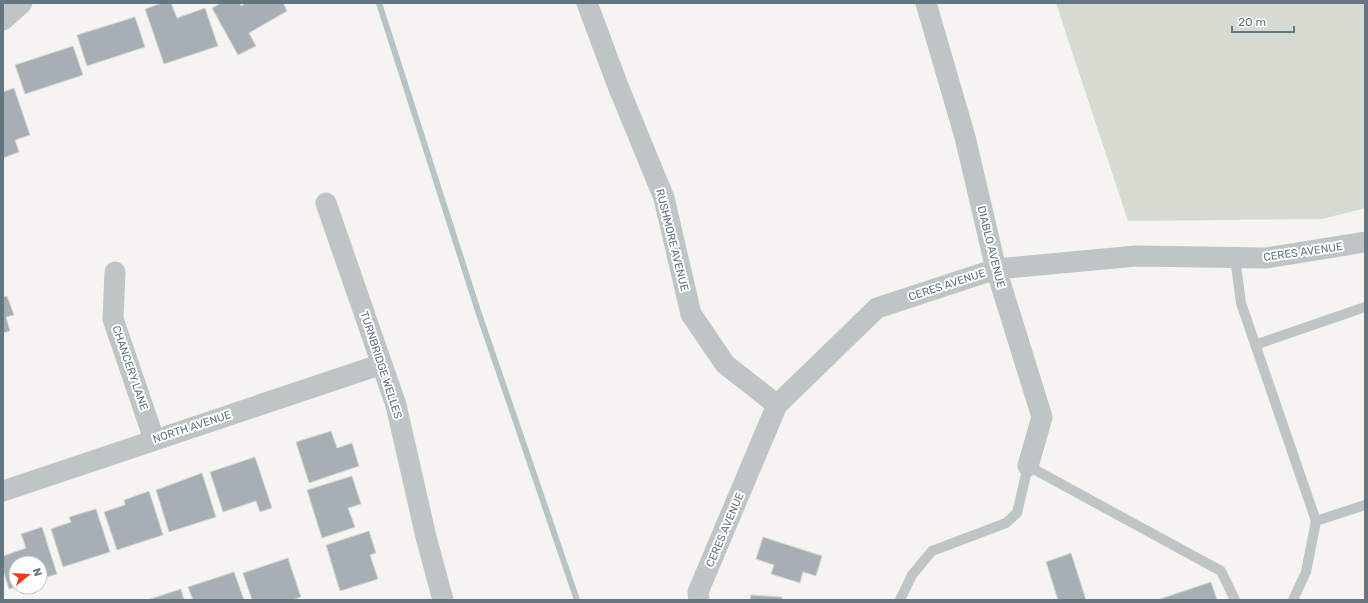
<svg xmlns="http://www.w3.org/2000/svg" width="1368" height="603" font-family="Rubik,sans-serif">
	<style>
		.green { fill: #d6dbd1 }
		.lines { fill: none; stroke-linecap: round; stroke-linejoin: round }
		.stream { stroke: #b6c4c7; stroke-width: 6 }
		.building { fill: #a6afb4; stroke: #d6d5d3 }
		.lane { stroke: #bfc4c6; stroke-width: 10 }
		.street { stroke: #bfc4c6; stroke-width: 21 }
		.labels { text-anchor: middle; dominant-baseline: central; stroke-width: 4; stroke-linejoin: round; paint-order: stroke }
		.street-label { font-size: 11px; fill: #637682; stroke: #fff }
	</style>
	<rect width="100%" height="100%" fill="#f5f4f0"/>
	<path class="green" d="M1056,3H1365V208L1322,219L1128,221Z"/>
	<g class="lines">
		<path class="stream" d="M379,3L478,311L577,600"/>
	</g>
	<path class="building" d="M162,3H171L177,18L205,8L218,46L164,64L145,9Z
		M221,3H240L241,6L246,3H283L287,11L249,33L256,46L238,55L212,8Z
		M135,17L145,47L87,66L77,35Z
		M73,46L83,75L25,94L15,65Z
		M14,88L30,135L15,140L19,152L3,158V92Z
		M7,296L14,315L6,317L10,331L3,333V297Z
		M331,431L337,448L352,443L359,466L309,483L296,442Z
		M255,457L272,508L260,512L256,501L223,512L210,472Z
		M202,473L216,517L169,532L156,490Z
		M352,476L361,504L348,508L355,527L322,538L307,490Z
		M149,491L163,535L117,550L104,512L125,505L124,500Z
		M96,509L110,552L63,567L51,529L71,522L69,517Z
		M42,527L57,574L40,579V563H16V587L9,589L3,570V556L26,548L21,534Z
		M369,531L376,553L370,555L378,579L340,591L326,545Z
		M763,537L822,556L816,576L803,572L800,583L771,574L774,565L756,559Z
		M1071,553L1086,600H1058L1046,562Z
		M288,558L301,597L292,600H252L243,573Z
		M234,572L244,600H193L188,587Z
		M1211,582L1217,600H1160V599Z
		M181,589L184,600H147Z
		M751,595L782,597V600H750Z"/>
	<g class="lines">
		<path class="lane" d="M1235,258L1241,303L1316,521L1306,572L1293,600
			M1255,345L1365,307
			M1316,521L1365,505
			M900,600L912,575L932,551L1006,523L1017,513L1028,466L1221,571L1235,600"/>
		<path class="street" d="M587,3L618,86L664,198L691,314L725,364L777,405
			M926,3L965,137L996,269L1042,417L1028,466
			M3,20L22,3
			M326,203L396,405L426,537L443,600
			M115,272L113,319L154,439
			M3,491L382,364
			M699,600L698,592L777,405L877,308L996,269L1136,256L1266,258L1365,242"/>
	</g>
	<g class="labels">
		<g class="street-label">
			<text transform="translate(672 240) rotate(76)">RUSHMORE AVENUE</text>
			<text transform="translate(991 247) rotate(76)">DIABLO AVENUE</text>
			<text transform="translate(1303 252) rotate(-8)">CERES AVENUE</text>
			<text transform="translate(947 285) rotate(-18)">CERES AVENUE</text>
			<text transform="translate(381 365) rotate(72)">TURNBRIDGE WELLES</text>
			<text transform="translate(130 368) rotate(71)">CHANCERY LANE</text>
			<text transform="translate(192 427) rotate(-18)">NORTH AVENUE</text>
			<text transform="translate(725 530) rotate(-67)">CERES AVENUE</text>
		</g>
	</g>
	<rect width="1368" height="603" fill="none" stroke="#637682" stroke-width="8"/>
	<g transform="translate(28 575) rotate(72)"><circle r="19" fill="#ffffff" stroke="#c1c8cd"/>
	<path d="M0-3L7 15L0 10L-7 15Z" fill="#e73f1e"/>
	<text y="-6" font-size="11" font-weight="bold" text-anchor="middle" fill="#637682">N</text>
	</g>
	<path d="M1232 26v6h62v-6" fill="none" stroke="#637682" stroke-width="2"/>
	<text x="1238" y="26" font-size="12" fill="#637682" stroke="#ffffff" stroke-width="3" paint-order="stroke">20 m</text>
</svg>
